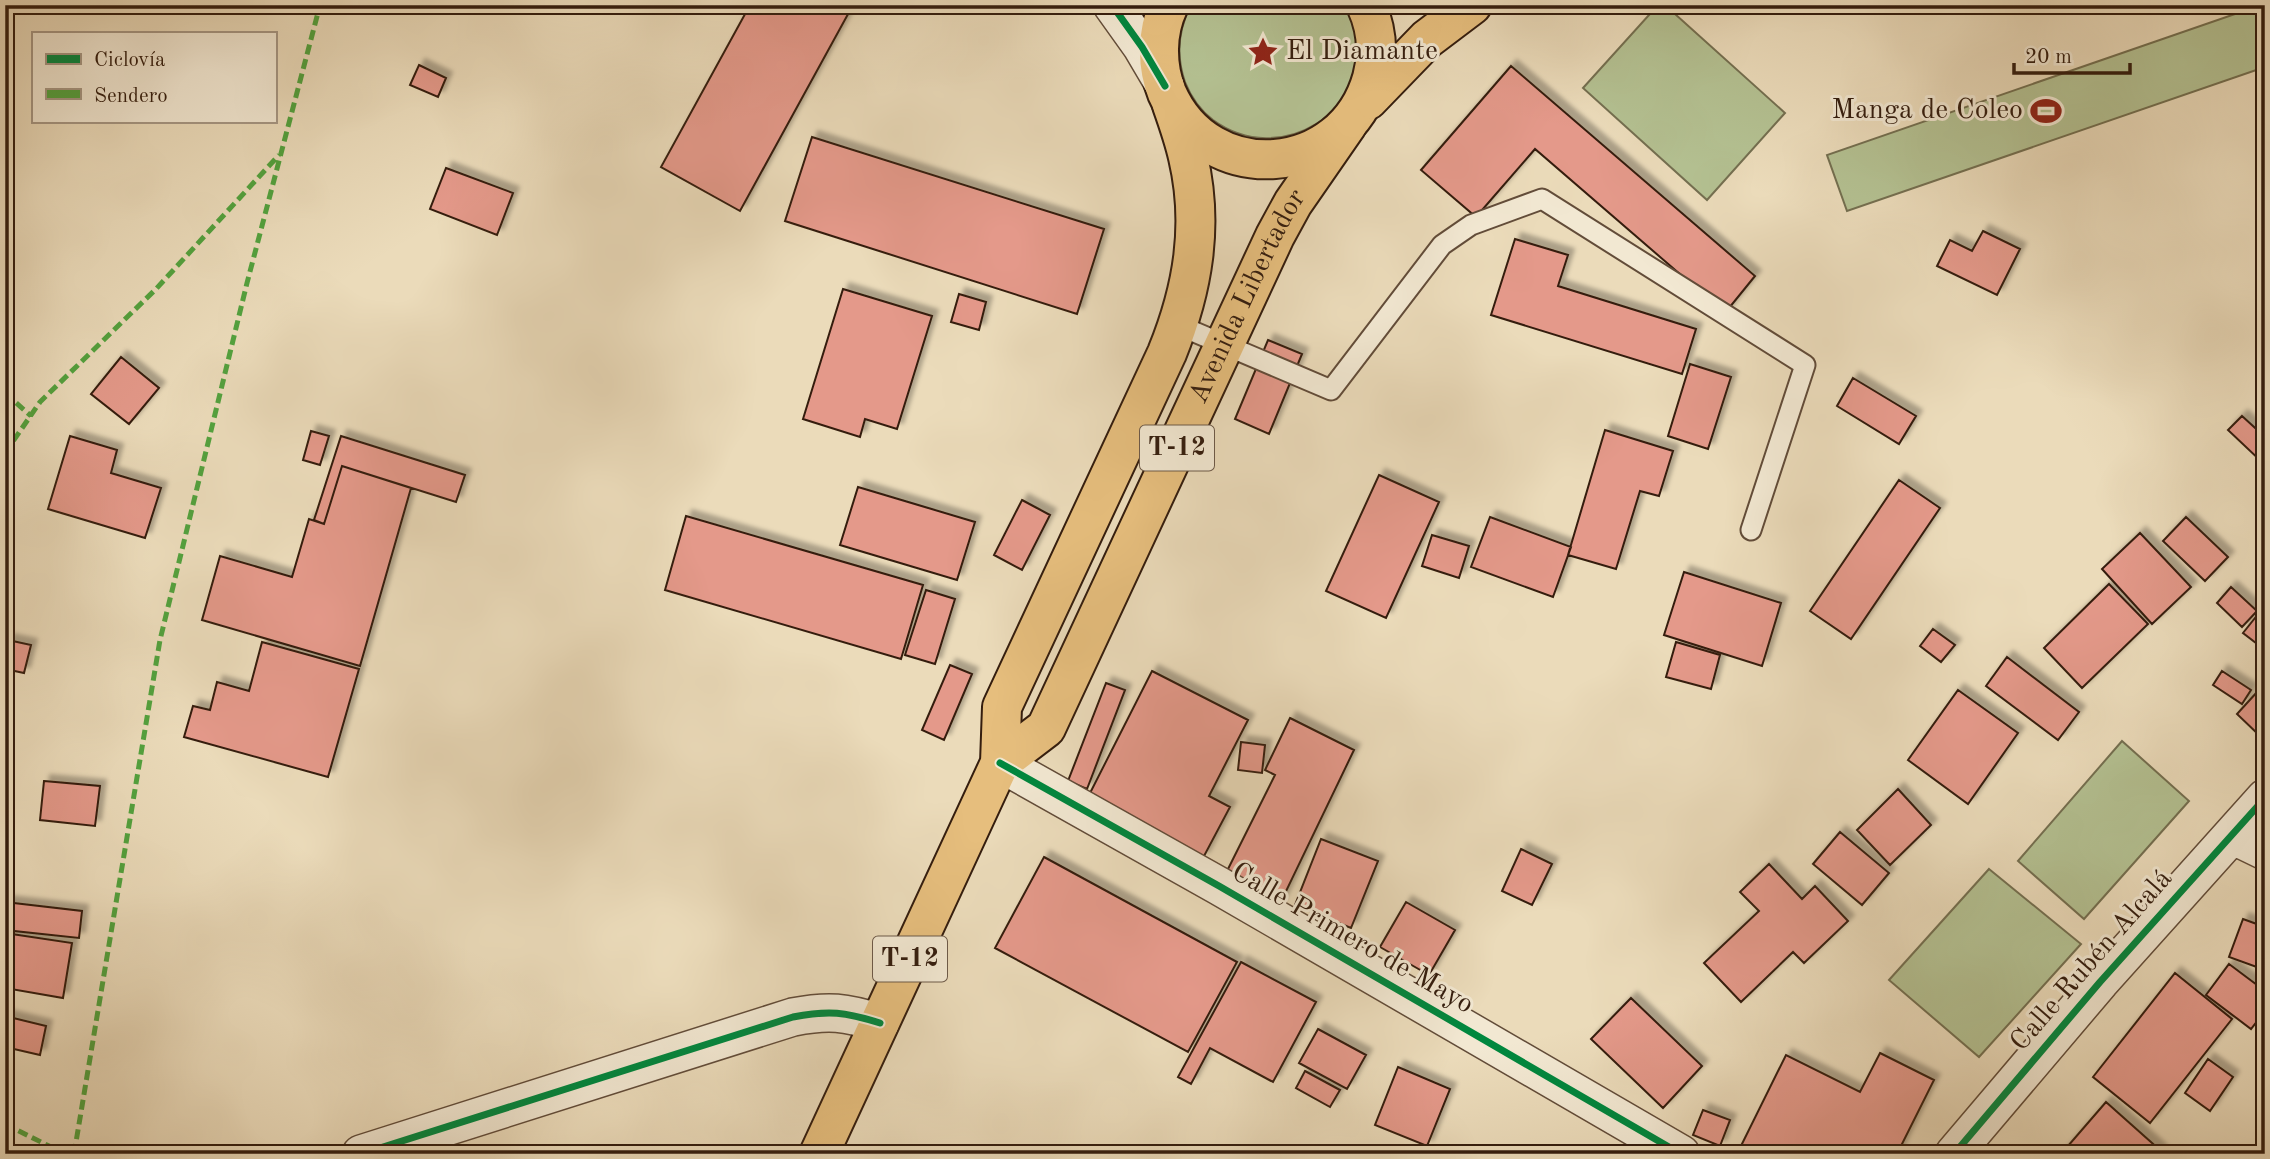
<svg xmlns="http://www.w3.org/2000/svg" width="2270" height="1159" font-family="'Old Standard TT',serif">
	<style>
		.green { fill: #b4c192; stroke: #746f50; stroke-width: 2 }
		.building { fill: #e4998a; stroke: #341d0e; stroke-width: 2; filter: url(#shadow) }
		.lines { fill: none; stroke-linecap: round; stroke-linejoin: round }
		.service-casing { stroke: #624c39; stroke-width: 23 }
		.minor-casing { stroke: #624c39; stroke-width: 40 }
		.trunk-casing { stroke: #341d0e; stroke-width: 42 }
		.service { stroke: #f2e8d2; stroke-width: 19 }
		.minor { stroke: #f2e8d2; stroke-width: 37 }
		.trunk { stroke: #e6be7d; stroke-width: 38 }
		.quiet { stroke: #53a23e; stroke-width: 5; stroke-dasharray: 10 5; stroke-linecap: butt }
		.cycleway-casing { stroke: #f2e8d2; stroke-width: 11 }
		.cycleway { stroke: #00873e; stroke-width: 7 }
		.labels { text-anchor: middle; dominant-baseline: central; stroke-width: 6; stroke-linejoin: round; paint-order: stroke }
		.shield { fill: #f2e8d2; stroke: #6d5a49; stroke-width: 2 }
		.shield-label { font-size: 26px; font-weight: bold; fill: #341d0e }
		.poi-label { font-size: 28px; fill: #341d0e; stroke: #f2e8d2; text-anchor: start }
		.street-label { font-size: 28px; fill: #341d0e; stroke: #f2e8d2 }
	</style>
	<defs>
		<filter id="shadow"><feDropShadow dx="6" dy="-6" stdDeviation="2" flood-color="#0004"/></filter>
	</defs>
	<rect width="100%" height="100%" fill="#ebdbba"/>
	<filter id="stains"><feTurbulence type="fractalNoise" baseFrequency=".00286" numOctaves="4"/><feColorMatrix values="0 0 0 0 .2 0 0 0 0 .09 0 0 0 0 .02 0 0 0 .5 -.17"/></filter>
	<radialGradient id="worn" r=".72"><stop offset=".6" stop-color="#630" stop-opacity="0"/><stop offset="1" stop-color="#630" stop-opacity=".3"/></radialGradient>
	<path class="green" d="M1191,5H1346C1349,13 1354,22 1356,30C1373,112 1280,169 1213,120C1200,110 1191,97 1185,82C1176,56 1178,30 1191,5Z
		M1658,5H1665L1785,113L1707,200L1583,88Z
		M2261,5H2265V67L1847,211L1827,155Z
		M2122,741L2189,801L2084,919L2018,861Z
		M1989,869L2081,944L1979,1057L1889,980Z"/>
	<path class="building" d="M750,5H853L740,211L661,167Z
		M419,65L446,78L438,97L410,85Z
		M1511,66L1755,276L1725,313L1535,149L1476,217L1421,170Z
		M812,137L1104,229L1077,314L785,221Z
		M446,168L513,193L497,235L430,209Z
		M1983,231L2020,249L1997,295L1937,266L1950,240L1972,251Z
		M1515,239L1568,255L1558,286L1696,329L1682,374L1491,315Z
		M843,289L932,316L897,429L865,419L860,437L803,419Z
		M959,294L986,302L979,330L951,322Z
		M1268,340L1302,354L1269,434L1235,419Z
		M121,357L159,388L129,424L91,394Z
		M1690,364L1731,377L1708,449L1668,436Z
		M1853,378L1916,416L1899,444L1837,406Z
		M2242,416L2265,437V465L2228,430Z
		M1605,430L1673,451L1659,496L1640,491L1616,569L1568,555Z
		M311,431L329,436L320,465L303,460Z
		M70,436L117,450L111,473L161,488L145,538L48,509Z
		M341,436L465,475L456,502L342,466L324,524L314,520Z
		M342,466L411,488L360,666L202,620L220,556L292,577L309,519L324,524Z
		M1379,475L1439,502L1386,618L1326,591Z
		M1899,480L1940,508L1851,639L1810,611Z
		M858,487L975,522L957,580L840,545Z
		M1022,500L1050,515L1022,570L994,555Z
		M686,516L923,585L901,659L665,590Z
		M1490,517L1571,547L1553,597L1471,567Z
		M2186,517L2228,557L2205,581L2163,541Z
		M2140,533L2191,587L2152,624L2102,569Z
		M1432,535L1469,546L1459,578L1422,566Z
		M1684,572L1781,603L1762,666L1664,635Z
		M2109,584L2148,624L2082,688L2044,648Z
		M2231,587L2257,611L2242,627L2217,603Z
		M926,590L955,599L935,664L905,655Z
		M2259,613L2265,617V650L2243,633Z
		M1933,629L1955,645L1941,662L1920,646Z
		M8,640L31,645L24,673L5,669V654Z
		M262,642L359,669L328,777L184,737L193,706L210,710L217,682L249,691Z
		M1676,642L1720,655L1711,689L1666,677Z
		M2007,657L2079,712L2058,740L1986,686Z
		M950,665L972,674L944,740L922,730Z
		M1152,671L1248,720L1209,796L1230,807L1203,858L1087,799Z
		M2222,671L2251,690L2242,704L2213,685Z
		M1106,683L1125,690L1087,789L1068,781Z
		M1958,690L2018,733L1968,804L1908,760Z
		M2258,691L2265,697V730L2260,736L2237,714Z
		M1290,718L1354,750L1277,910L1221,883L1275,775L1265,770Z
		M1241,742L1265,745L1262,773L1238,770Z
		M44,781L100,786L95,826L40,820Z
		M1898,789L1931,825L1890,865L1857,830Z
		M1840,832L1889,873L1862,905L1813,864Z
		M1321,839L1378,861L1351,928L1295,905Z
		M1521,849L1552,864L1532,905L1502,891Z
		M1044,857L1237,962L1188,1052L995,948Z
		M1769,864L1802,899L1815,886L1848,921L1804,963L1793,952L1741,1002L1704,963L1759,911L1740,892Z
		M5,902L82,911L79,938L5,930Z
		M1406,902L1455,930L1429,975L1380,947Z
		M2243,919L2265,927V970L2229,957Z
		M5,933L72,943L63,998L5,988Z
		M1241,962L1316,1002L1273,1082L1210,1048L1191,1084L1178,1077Z
		M2229,964L2265,991V1011L2251,1029L2206,995Z
		M2175,973L2232,1019L2150,1123L2093,1077Z
		M1631,998L1702,1066L1663,1108L1591,1039Z
		M5,1016L46,1026L40,1055L5,1047Z
		M1318,1029L1366,1055L1347,1089L1299,1063Z
		M1880,1053L1934,1080L1897,1154H1737L1786,1055L1860,1092Z
		M2208,1059L2233,1077L2210,1111L2185,1093Z
		M1398,1067L1450,1089L1427,1146L1375,1125Z
		M1305,1071L1340,1090L1330,1107L1296,1088Z
		M2106,1102L2161,1151L2159,1154H2061Z
		M1703,1110L1730,1120L1720,1146L1693,1135Z"/>
	<g class="lines">
		<g class="service-casing">
			<path id="service" d="M1178,325L1331,390L1442,245L1471,225L1542,199L1805,365L1751,530"/>
		</g>
		<g class="minor-casing">
			<path id="minor" d="M1112,5L1142,47L1165,86
				M1000,763L1219,886L1681,1154
				M2232,835L2265,851
				M361,1154L793,1017C829,1010 845,1012 880,1023
				M1954,1154L2100,982L2265,798"/>
		</g>
		<g class="trunk-casing">
			<g id="trunk">
				<path d="M1169,5C1156,32 1156,66 1167,93C1209,189 1344,178 1372,78C1379,53 1377,29 1366,5"/>
				<path d="M1368,100L1427,39L1472,5"/>
				<path id="s1" d="M1000,763L1046,728L1275,236L1293,203L1347,125"/>
				<path d="M819,1154L1000,763L1002,707L1167,353C1193,289 1204,225 1188,157C1184,139 1178,122 1172,105"/>
			</g>
		</g>
		<use href="#service" class="service"/>
		<use href="#minor" class="minor"/>
		<use href="#trunk" class="trunk"/>
		<path class="quiet" d="M5,393L31,416
			M5,453L40,402L156,289L279,155
			M5,1124L65,1154
			M74,1154L160,640L247,283L320,5"/>
		<g class="cycleway-casing">
			<path id="cycleway" d="M1112,5L1142,47L1165,86
				M1000,763L1219,886L1681,1154
				M361,1154L793,1017C829,1010 845,1012 880,1023
				M1954,1154L2100,982L2265,798"/>
		</g>
		<use href="#cycleway" class="cycleway"/>
	</g>
	<defs>
		<g id="sight-bare" transform="scale(2.415)"><path d="M0-6L1.8-2.2L6-1.7L2.9 1.2L3.7 5.4L0 3.3L-3.7 5.4L-2.9 1.2L-6-1.7L-1.8-2.2Z" fill="#8f2418" stroke="#f2e8d2" stroke-width="2.5" paint-order="stroke"/></g>
		<g id="stadium-bare" transform="scale(2.415)"><path d="M0-5a6.5 5 0 1 0 0 10a6.5 5 0 1 0 0-10ZM-3.5-1.8h7v3.6h-7Z" fill="#8f2418" stroke="#f2e8d2" stroke-width="2.5" paint-order="stroke"/></g>
	</defs>
	<g fill-rule="evenodd">
		<use href="#sight-bare" x="1263" y="52"/>
		<use href="#stadium-bare" x="2046" y="111"/>
	</g>
	<g class="labels">
		<g class="shield">
			<rect x="1140" y="425.5" width="74" height="45" rx="5"/>
			<rect x="873" y="936.5" width="74" height="45" rx="5"/>
		</g>
		<g class="shield-label">
			<text x="1177" y="448">T-12</text>
			<text x="910" y="959">T-12</text>
		</g>
		<g class="poi-label">
			<text x="1286" y="52">El Diamante</text>
			<text x="2023" y="111" text-anchor="end">Manga de Coleo</text>
		</g>
		<g class="street-label">
			<text stroke="none"><textPath href="#s1" startOffset="534">Avenida Libertador</textPath></text>
			<text transform="translate(1352 939) rotate(30)">Calle Primero de Mayo</text>
			<text transform="translate(2092 961) rotate(-49)">Calle Rubén Alcalá</text>
		</g>
	</g>
	<rect width="2270" height="1159" fill="none" stroke="#ebdbba" stroke-width="28"/>
	<rect x="7" y="7" width="2256" height="1145" fill="none" stroke="#341d0e" stroke-width="3.5"/>
	<rect x="14" y="14" width="2242" height="1131" fill="none" stroke="#341d0e" stroke-width="2"/>
	<rect x="32" y="32" width="245" height="91" fill="#f2e8d2" stroke="#a69784" stroke-width="2"/>
	<rect x="46" y="54" width="35" height="10" fill="#00873e" stroke="#a69784" stroke-width="2"/>
	<text x="94" y="66" font-size="21" fill="#341d0e">Ciclovía</text>
	<rect x="46" y="89" width="35" height="10" fill="#53a23e" stroke="#a69784" stroke-width="2"/>
	<text x="94" y="102" font-size="21" fill="#341d0e">Sendero</text>
	<path d="M2014 63v10h116v-10" fill="none" stroke="#341d0e" stroke-width="3.5"/>
	<text x="2025" y="63" font-size="21" fill="#341d0e" stroke="#f2e8d2" stroke-width="5" paint-order="stroke">20 m</text>
	<rect width="100%" height="100%" filter="url(#stains)"/>
	<rect width="100%" height="100%" fill="url(#worn)"/>
</svg>
